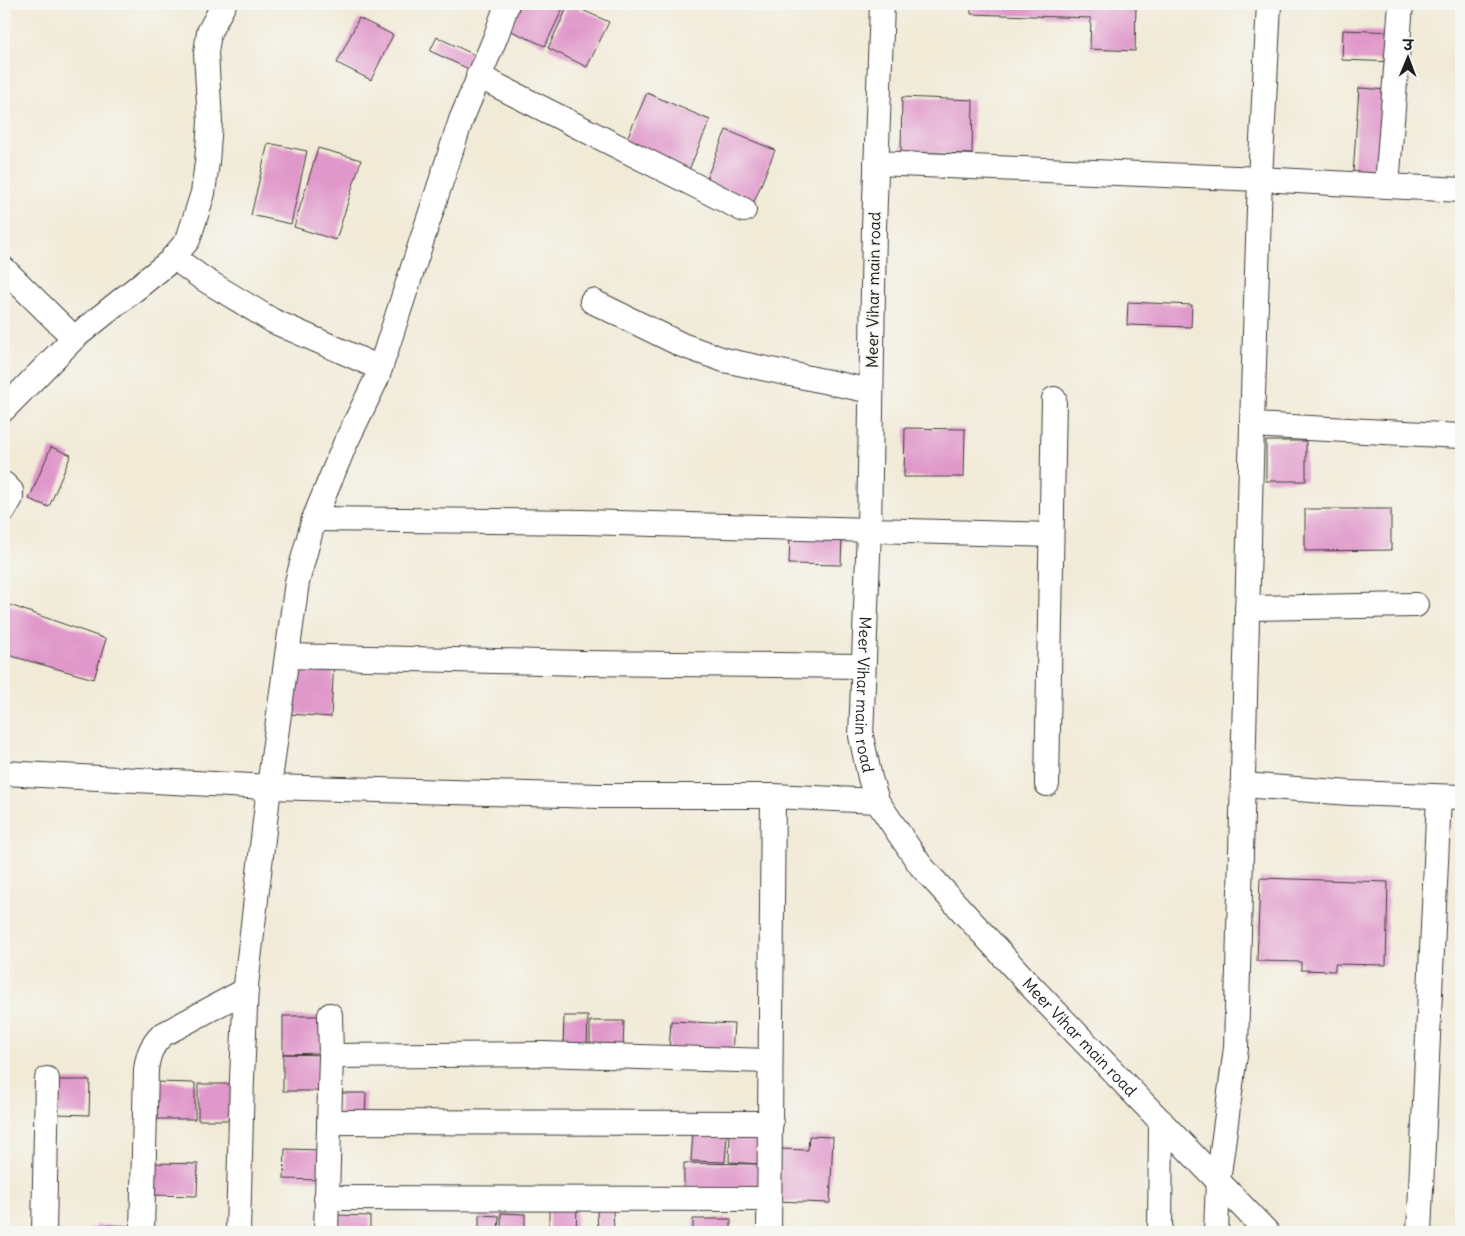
<svg xmlns="http://www.w3.org/2000/svg" width="1465" height="1236" font-family="Delius,'Playpen Sans Deva',sans-serif">
	<style>
		.building { fill: #e098ca }
		.lines { fill: none; stroke-linecap: round; stroke-linejoin: round }
		.street-casing { stroke: #3c3b38; stroke-width: 26 }
		.street { stroke: #fff; stroke-width: 24 }
		.labels { text-anchor: middle; dominant-baseline: central; stroke-width: 4.5; stroke-linejoin: round; paint-order: stroke }
		.street-label { font-size: 16px; fill: #1c1c1c; stroke: #f6f6f2 }
	</style>
	<rect width="100%" height="100%" fill="#f6f6f2"/>
	<filter id="ink" filterUnits="userSpaceOnUse"><feTurbulence type="fractalNoise" baseFrequency=".02" numOctaves="2"/><feDisplacementMap in="SourceGraphic" scale="10" xChannelSelector="R" yChannelSelector="G"/><feConvolveMatrix kernelMatrix="1 2 1 2 8 2 1 2 1" color-interpolation-filters="sRGB"/></filter>
	<filter id="wash" filterUnits="userSpaceOnUse"><feTurbulence type="fractalNoise" baseFrequency=".0096" numOctaves="4" result="noise"/><feDisplacementMap in="SourceGraphic" scale="20" xChannelSelector="R" yChannelSelector="G"/><feGaussianBlur stdDeviation="1.12" result="paint"/><feColorMatrix in="noise" values="0 0 0 0 0 0 0 0 0 0 0 0 0 0 0 0 0 1.4 0 .05"/><feComposite in="paint" operator="in"/></filter>
	<g filter="url(#wash)">
		<rect width="100%" height="100%" fill="#f1ead7"/>
		<g id="blocks">
			<path class="building" d="M521,4H565L545,46L509,30Z
				M569,4L609,22L587,67L548,48Z
				M971,4H1136L1135,51L1090,49L1091,18L971,14Z
				M359,18L393,35L371,80L337,63Z
				M1343,30L1396,32L1395,62L1342,60Z
				M437,37L477,56L471,70L430,51Z
				M1359,88L1390,90L1384,177L1353,174Z
				M647,93L710,120L688,172L624,145Z
				M902,97L973,100L972,154L901,152Z
				M726,130L775,150L752,207L703,187Z
				M268,143L307,151L291,224L251,215Z
				M318,148L361,160L336,240L294,227Z
				M1128,302L1192,305L1191,327L1127,325Z
				M905,428L965,429L964,477H904Z
				M1266,441H1306V481H1266Z
				M51,447L71,455L49,507L29,499Z
				M1305,509H1391V550L1305,551Z
				M790,534L842,535L841,565L789,564Z
				M4,603L106,639L94,679L4,654Z
				M292,656L334,659L331,717L289,714Z
				M1260,878L1388,882L1386,965L1335,964V971L1301,970V962L1257,961Z
				M283,1016H323V1053L283,1054Z
				M564,1016H588L587,1050H563Z
				M590,1021H624L623,1048H590Z
				M671,1021L734,1024L732,1053L669,1050Z
				M283,1054L323,1055V1091H283Z
				M58,1080H90L89,1115L57,1114Z
				M155,1082L195,1083V1119H154Z
				M198,1084H234V1120H198Z
				M340,1093H366L365,1122H339Z
				M693,1133L727,1135L725,1162L691,1161Z
				M730,1134L764,1135L762,1194L684,1193V1163L759,1164L729,1162Z
				M809,1136L833,1137L830,1203L775,1201L778,1149L808,1150Z
				M285,1149L324,1150L323,1180L284,1179Z
				M154,1163L198,1164L197,1196L153,1195Z
				M549,1207L577,1208L576,1232H549Z
				M597,1210H613L614,1232H598Z
				M501,1213L525,1214V1232H501Z
				M337,1215L370,1216V1232H336Z
				M479,1215L499,1216L498,1232H479Z
				M693,1219H731V1232H693Z
				M95,1225L134,1226V1232H95Z"/>
		</g>
	</g>
	<g filter="url(#ink)">
		<use href="#blocks" fill-opacity="0" stroke="#3c3b38" stroke-width="1"/>
		<g class="lines">
			<g class="street-casing">
				<g id="street">
					<path id="s1" d="M882,4L874,228L869,530L861,736L870,778L877,801L921,866L1027,982L1267,1232"/>
					<path d="M478,76L744,210"/>
					<path d="M876,163L1260,179L1461,190"/>
					<path d="M1387,186L1401,4"/>
					<path d="M173,257L202,278L273,321L380,368"/>
					<path d="M4,269L74,338"/>
					<path d="M592,301L682,345L724,360L871,391"/>
					<path d="M4,409L74,338L169,262L188,240L203,193L207,162L210,122L206,53L209,32L224,4"/>
					<path d="M1252,425L1461,436"/>
					<path d="M4,484L11,491V498L4,510"/>
					<path d="M314,519L583,522L1051,535"/>
					<path d="M1247,608L1416,605"/>
					<path d="M287,656L582,663L862,666"/>
					<path d="M4,773L269,787L599,796H773L877,801"/>
					<path d="M1047,784L1054,399"/>
					<path d="M1243,785L1350,793L1461,797"/>
					<path d="M331,1056L542,1054L770,1061"/>
					<path d="M329,1122L771,1123"/>
					<path d="M326,1198L770,1199"/>
					<path d="M44,1232L47,1079"/>
					<path d="M142,1232L146,1070C148,1055 151,1046 162,1035L246,990"/>
					<path d="M238,1232L242,1078L246,985L269,787L297,582L314,519L345,444L377,378L461,120L496,36L507,4"/>
					<path d="M326,1232L331,1056L330,1015"/>
					<path d="M769,1232L773,796"/>
					<path d="M1160,1232L1161,1121"/>
					<path d="M1216,1232L1218,1181L1236,1048L1252,425L1260,179L1269,4"/>
					<path d="M1419,1232L1439,797"/>
				</g>
			</g>
			<use href="#street" class="street"/>
		</g>
	</g>
	<g class="labels">
		<g class="street-label">
			<text transform="translate(873 290) rotate(-89)">Meer Vihar main road</text>
			<text stroke="none"><textPath href="#s1" startOffset="691">Meer Vihar main road</textPath></text>
			<text stroke="none"><textPath href="#s1" startOffset="1111">Meer Vihar main road</textPath></text>
		</g>
	</g>
	<rect width="1465" height="1236" fill="none" stroke="#f6f6f2" stroke-width="20"/>
	<g transform="translate(1408 58) rotate(1)" stroke="#f6f6f2" stroke-width="4" paint-order="stroke">
	<path d="M0-4L9 19L0 12L-9 19Z" fill="#1c1c1c"/>
	<text y="-8" font-size="14" font-weight="bold" text-anchor="middle" fill="#1c1c1c">उ</text>
	</g>
</svg>
